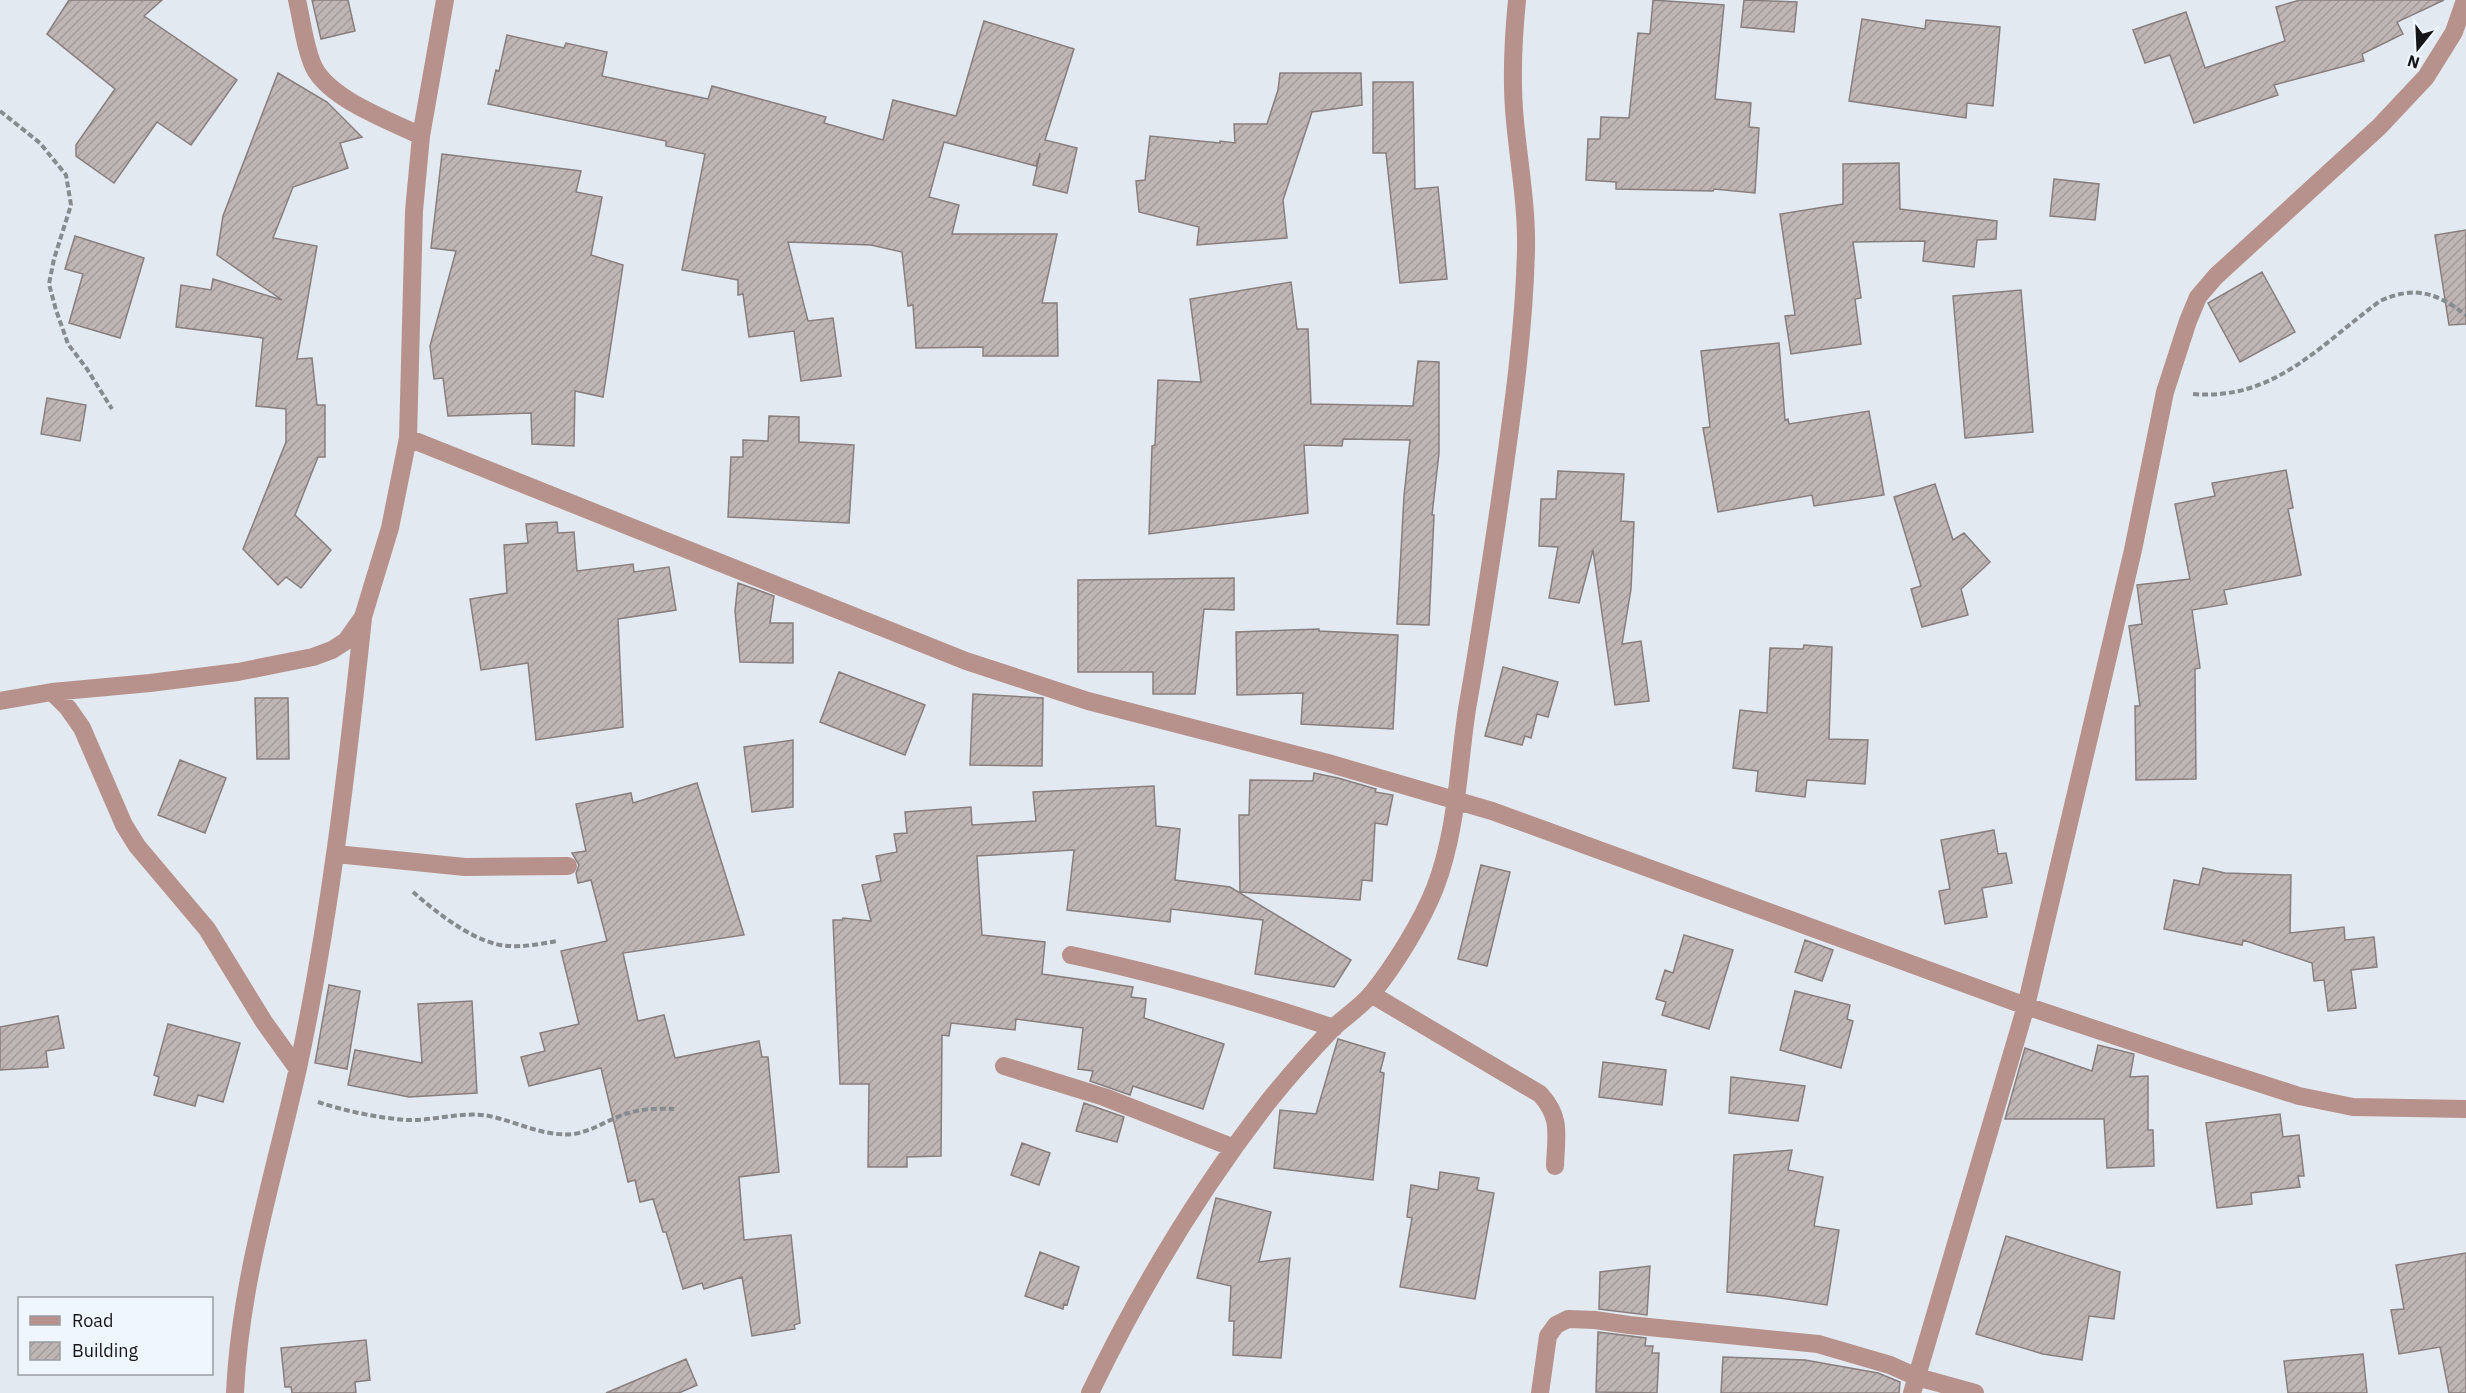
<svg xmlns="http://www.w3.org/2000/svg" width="2466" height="1393" font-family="'IBM Plex Sans',sans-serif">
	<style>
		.building { fill: url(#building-hatch); stroke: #887e7e; stroke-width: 1.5 }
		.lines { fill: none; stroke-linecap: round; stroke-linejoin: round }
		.path { stroke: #868b90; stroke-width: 4; stroke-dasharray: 6 3; stroke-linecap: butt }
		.street { stroke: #b7928c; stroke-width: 18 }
	</style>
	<defs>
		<pattern id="building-hatch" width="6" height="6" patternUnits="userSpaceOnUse" patternTransform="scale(1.5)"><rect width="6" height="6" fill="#bfb5b5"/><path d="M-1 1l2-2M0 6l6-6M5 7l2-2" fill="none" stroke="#a39b9b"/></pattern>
	</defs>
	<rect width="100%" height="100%" fill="#e3e9f0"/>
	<path class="building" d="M 69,0 L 162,0 L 144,16 L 237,80 L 191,145 L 157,122 L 114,183 L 76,156 L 76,145 L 115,89 L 47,34 Z
		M 312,0 L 348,0 L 355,31 L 321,39 Z
		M 1653,0 L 1724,5 L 1715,99 L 1751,103 L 1749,127 L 1759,128 L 1755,193 L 1714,189 L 1713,191 L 1616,189 L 1616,182 L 1586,180 L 1588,139 L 1600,139 L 1601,117 L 1629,118 L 1638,33 L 1650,34 Z
		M 1744,0 L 1797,2 L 1794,32 L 1741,27 Z
		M 2300,0 L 2444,0 L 2397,22 L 2403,34 L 2362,54 L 2364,61 L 2274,85 L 2278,95 L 2194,123 L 2170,55 L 2145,63 L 2133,30 L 2186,12 L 2205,68 L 2285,41 L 2276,7 Z
		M 1862,19 L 1925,29 L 1926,20 L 2000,27 L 1993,106 L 1967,103 L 1966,118 L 1849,101 Z
		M 984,21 L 1074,49 L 1045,140 L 1077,148 L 1067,193 L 1033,185 L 1040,153 L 1036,166 L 944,142 L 929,197 L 959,205 L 952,234 L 1057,234 L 1042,303 L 1057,303 L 1058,356 L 983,356 L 983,347 L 916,348 L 913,305 L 908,306 L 902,252 L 871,245 L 788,242 L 808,321 L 833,318 L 841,376 L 801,381 L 794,331 L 749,337 L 743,294 L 738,295 L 738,280 L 682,270 L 705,154 L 666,146 L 666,141 L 488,104 L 496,70 L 499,71 L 507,35 L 564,48 L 566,43 L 607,52 L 602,76 L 708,99 L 712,86 L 826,117 L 824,123 L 883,140 L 893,100 L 956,116 Z
		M 278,73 L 327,102 L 362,137 L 340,143 L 348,168 L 293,187 L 273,238 L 317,246 L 297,359 L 312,358 L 317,405 L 325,405 L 325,457 L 318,457 L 295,515 L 331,550 L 301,588 L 286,577 L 278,585 L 243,549 L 286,442 L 286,409 L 256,406 L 263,338 L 176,327 L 181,285 L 211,290 L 213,279 L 282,300 L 217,255 L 223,216 Z
		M 1280,73 L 1361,73 L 1362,105 L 1312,112 L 1283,200 L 1287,238 L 1197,245 L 1199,227 L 1139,212 L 1136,181 L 1145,180 L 1150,136 L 1220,143 L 1220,141 L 1235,143 L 1234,124 L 1267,124 L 1278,90 Z
		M 1373,82 L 1413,82 L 1415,189 L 1438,187 L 1447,279 L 1400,283 L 1386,153 L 1373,153 Z
		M 442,154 L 581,171 L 576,192 L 602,197 L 591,255 L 623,265 L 603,397 L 575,391 L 574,446 L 532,444 L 531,413 L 448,416 L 443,378 L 434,379 L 430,346 L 456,251 L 431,248 Z
		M 1899,163 L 1900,209 L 1997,221 L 1996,239 L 1977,240 L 1974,267 L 1923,261 L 1925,241 L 1853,242 L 1861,298 L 1855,299 L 1861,344 L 1791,354 L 1785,316 L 1795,315 L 1780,214 L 1843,204 L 1843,164 Z
		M 2054,179 L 2099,184 L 2095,220 L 2050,216 Z
		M 2466,230 L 2466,324 L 2449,325 L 2435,235 Z
		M 75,236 L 144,258 L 120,338 L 69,323 L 83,274 L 65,269 Z
		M 2262,272 L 2295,332 L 2240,362 L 2208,303 Z
		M 1291,282 L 1297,329 L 1308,329 L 1311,404 L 1413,406 L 1418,361 L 1439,362 L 1439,453 L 1432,515 L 1434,515 L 1429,625 L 1397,624 L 1404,496 L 1410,440 L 1343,439 L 1342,446 L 1304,445 L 1308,513 L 1149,534 L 1152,446 L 1155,445 L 1158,380 L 1201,382 L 1190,299 Z
		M 2021,290 L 2033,432 L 1965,438 L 1953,296 Z
		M 1779,343 L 1785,420 L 1788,419 L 1789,424 L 1869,411 L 1884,495 L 1814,506 L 1812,495 L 1718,512 L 1703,428 L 1710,427 L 1701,351 Z
		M 47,398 L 86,405 L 80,441 L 41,434 Z
		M 769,416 L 799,417 L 799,442 L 854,445 L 849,523 L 728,517 L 731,457 L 743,457 L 743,440 L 768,441 Z
		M 2286,470 L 2293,508 L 2288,509 L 2301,575 L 2224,590 L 2227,604 L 2192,610 L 2200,668 L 2195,669 L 2196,779 L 2136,780 L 2135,706 L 2140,706 L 2129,626 L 2142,624 L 2137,585 L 2190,579 L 2175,504 L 2215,496 L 2212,483 Z
		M 1558,471 L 1624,474 L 1621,521 L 1634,522 L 1631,589 L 1622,644 L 1641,641 L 1649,701 L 1615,705 L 1593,550 L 1579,603 L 1549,598 L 1558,547 L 1539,546 L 1541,499 L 1556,499 Z
		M 1935,484 L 1953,540 L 1964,533 L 1990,562 L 1961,589 L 1968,615 L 1922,627 L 1911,589 L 1921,586 L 1894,497 Z
		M 557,522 L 558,533 L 574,532 L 577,571 L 633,564 L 634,572 L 669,567 L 676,610 L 618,619 L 623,727 L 536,740 L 528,663 L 481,670 L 470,599 L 507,593 L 504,545 L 528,543 L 526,524 Z
		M 1234,578 L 1234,610 L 1204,609 L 1195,694 L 1153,694 L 1153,672 L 1078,672 L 1078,580 Z
		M 738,583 L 774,596 L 770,623 L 793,623 L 793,663 L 740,662 L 735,611 Z
		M 1319,629 L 1319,631 L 1398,635 L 1393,729 L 1301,724 L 1303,693 L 1237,695 L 1236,632 Z
		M 1804,645 L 1832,647 L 1829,739 L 1868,740 L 1865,784 L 1807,780 L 1805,797 L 1756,791 L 1758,771 L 1733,768 L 1740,710 L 1767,713 L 1770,648 L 1803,649 Z
		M 1503,667 L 1558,682 L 1548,717 L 1537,714 L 1531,738 L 1525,736 L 1522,745 L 1485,736 Z
		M 839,672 L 925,705 L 905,755 L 820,722 Z
		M 973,694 L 1043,698 L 1042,766 L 970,765 Z
		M 255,698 L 288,698 L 289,759 L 257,759 Z
		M 793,740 L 793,807 L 752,812 L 744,747 Z
		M 180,760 L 226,778 L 205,833 L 158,815 Z
		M 1314,773 L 1338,778 L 1376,789 L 1375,792 L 1393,795 L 1387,825 L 1375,823 L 1372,881 L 1362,880 L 1360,900 L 1240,892 L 1239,815 L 1249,815 L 1250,780 L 1313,781 Z
		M 697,783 L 744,935 L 623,953 L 638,1021 L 664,1015 L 675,1058 L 759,1041 L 762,1057 L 768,1057 L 779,1172 L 739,1177 L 744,1240 L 791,1235 L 800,1323 L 794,1325 L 795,1329 L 752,1336 L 742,1277 L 704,1289 L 702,1283 L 683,1289 L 666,1232 L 663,1232 L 653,1199 L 640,1202 L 635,1180 L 628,1182 L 601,1068 L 529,1086 L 521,1057 L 545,1051 L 540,1033 L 579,1024 L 561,951 L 607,941 L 591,880 L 578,883 L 576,873 L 579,865 L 572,853 L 586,851 L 576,804 L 631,793 L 633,803 Z
		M 1154,786 L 1156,826 L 1180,829 L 1175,880 L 1230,887 L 1351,960 L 1334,987 L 1255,974 L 1263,920 L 1171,909 L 1170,922 L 1067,910 L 1074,850 L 977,856 L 982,935 L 1045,942 L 1042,974 L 1133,987 L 1131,997 L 1146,999 L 1144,1018 L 1224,1044 L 1203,1109 L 1133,1086 L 1130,1095 L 1090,1081 L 1093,1071 L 1078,1069 L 1083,1028 L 1016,1019 L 1015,1030 L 951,1023 L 949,1036 L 942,1035 L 941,1156 L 907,1157 L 907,1167 L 868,1167 L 869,1084 L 840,1084 L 833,920 L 842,920 L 843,918 L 871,921 L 862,885 L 881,881 L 876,856 L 897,852 L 894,834 L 907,833 L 905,812 L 971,807 L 972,825 L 1036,821 L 1033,792 Z
		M 1994,830 L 1998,854 L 2006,853 L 2012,883 L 1982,888 L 1987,917 L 1945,924 L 1939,891 L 1950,889 L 1941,840 Z
		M 1481,865 L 1510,872 L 1487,966 L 1458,959 Z
		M 2203,868 L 2225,873 L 2291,875 L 2290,933 L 2344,927 L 2345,940 L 2374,937 L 2377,967 L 2351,970 L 2356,1008 L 2328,1011 L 2324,980 L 2314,981 L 2312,963 L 2243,940 L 2242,945 L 2164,929 L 2174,880 L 2199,885 Z
		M 1684,935 L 1733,950 L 1709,1029 L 1662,1015 L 1666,1002 L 1656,999 L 1665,970 L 1673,973 Z
		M 1805,940 L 1833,950 L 1822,981 L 1795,972 Z
		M 329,985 L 360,991 L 347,1069 L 315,1063 Z
		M 1795,991 L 1850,1005 L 1847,1019 L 1853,1021 L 1841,1068 L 1780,1050 Z
		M 472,1001 L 477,1093 L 409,1097 L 348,1085 L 355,1050 L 422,1063 L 418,1004 Z
		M 58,1016 L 64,1048 L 46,1051 L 48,1067 L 0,1070 L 0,1027 Z
		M 168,1024 L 240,1043 L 223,1102 L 198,1095 L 195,1106 L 154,1095 L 159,1077 L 154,1075 Z
		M 1338,1039 L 1385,1053 L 1380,1072 L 1384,1073 L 1373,1180 L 1274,1168 L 1280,1110 L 1316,1114 Z
		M 2098,1045 L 2134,1054 L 2130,1077 L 2148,1076 L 2148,1130 L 2153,1130 L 2154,1166 L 2107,1168 L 2104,1119 L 2005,1119 L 2025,1048 L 2092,1071 Z
		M 1603,1062 L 1666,1070 L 1662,1105 L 1599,1097 Z
		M 1731,1077 L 1805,1086 L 1798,1121 L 1729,1113 Z
		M 1084,1103 L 1124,1117 L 1117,1142 L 1076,1131 Z
		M 2280,1114 L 2283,1137 L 2299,1135 L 2304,1176 L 2298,1176 L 2300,1187 L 2251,1193 L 2252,1204 L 2217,1208 L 2206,1123 Z
		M 1022,1143 L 1050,1153 L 1039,1185 L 1011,1175 Z
		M 1792,1150 L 1788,1170 L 1823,1177 L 1814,1226 L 1839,1230 L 1827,1305 L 1766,1296 L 1727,1292 L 1734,1155 Z
		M 1440,1172 L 1479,1178 L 1477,1190 L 1494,1193 L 1475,1299 L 1400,1287 L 1412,1218 L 1407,1217 L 1411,1185 L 1438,1190 Z
		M 1216,1198 L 1271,1212 L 1259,1262 L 1290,1258 L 1281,1358 L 1233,1355 L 1234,1321 L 1229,1321 L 1231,1286 L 1197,1278 Z
		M 2006,1236 L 2120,1272 L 2114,1319 L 2089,1316 L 2082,1360 L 2043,1354 L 1976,1334 Z
		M 1040,1252 L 1079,1267 L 1067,1305 L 1064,1304 L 1063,1309 L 1025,1296 Z
		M 2466,1253 L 2466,1393 L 2449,1393 L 2440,1347 L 2399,1354 L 2391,1310 L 2404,1309 L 2396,1265 Z
		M 1650,1266 L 1647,1315 L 1599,1309 L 1600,1272 Z
		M 1598,1332 L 1646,1338 L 1645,1346 L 1653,1346 L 1652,1353 L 1659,1353 L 1657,1393 L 1596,1392 Z
		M 366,1340 L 370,1380 L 355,1382 L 356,1393 L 292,1393 L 291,1387 L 285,1387 L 281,1348 Z
		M 2363,1354 L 2367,1393 L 2288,1393 L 2284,1361 Z
		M 1723,1357 L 1805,1360 L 1878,1373 L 1900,1382 L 1899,1393 L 1721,1393 Z
		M 686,1359 L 697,1385 L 679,1393 L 606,1393 Z"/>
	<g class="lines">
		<path class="path" d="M 0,111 L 40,143 L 66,175 L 71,205 L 54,259 L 49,284 L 56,310 L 68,344 L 87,369 L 112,409
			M 2193,394 C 2274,401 2320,345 2380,301 C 2415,285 2437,293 2466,315
			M 413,892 C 437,913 478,946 511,946 C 527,947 543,943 558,941
			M 318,1102 C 345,1111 378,1118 407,1120 C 434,1121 463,1111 489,1116 C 518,1122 543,1137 574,1134 C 592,1131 604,1122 620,1116 C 637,1109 656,1108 674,1109"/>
		<path class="street" d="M 297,0 C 302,21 304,43 312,63 C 325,98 389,120 421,136
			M 408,438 L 966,661 L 1088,701 L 1328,763 L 1492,811 L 2026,1006 L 2181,1058 L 2299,1096 L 2353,1107 L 2466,1109
			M 52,692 L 68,708 L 82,728 L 124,825 L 137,846 L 207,929 L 264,1022 L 297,1068
			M 0,701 L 52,692 L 150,683 L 238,672 L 313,657 L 332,650 L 346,641 L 363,617 L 390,528 L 408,438 L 414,211 L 421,136 L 445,0
			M 336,854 L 465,867 L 568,866
			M 1071,955 C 1160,974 1247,999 1334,1028
			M 1371,994 L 1540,1094 C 1562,1118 1556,1135 1555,1166
			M 1004,1066 L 1104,1097 L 1234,1148
			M 235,1393 C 240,1281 274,1176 298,1068 C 330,919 347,769 363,618
			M 1090,1393 C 1138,1293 1200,1190 1268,1102 C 1288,1077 1311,1051 1333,1028 C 1346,1016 1362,1006 1373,992 C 1395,965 1422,921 1435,888 C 1457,831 1458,769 1467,709 C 1479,642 1489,574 1499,507 C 1511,422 1524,336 1526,250 C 1527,207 1519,164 1515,121 C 1511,81 1513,40 1517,0
			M 1540,1393 L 1548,1336 L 1556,1325 L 1568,1319 L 1595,1320 L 1629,1325 L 1818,1344 L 1890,1365 L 1917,1377 L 1975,1393
			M 1912,1393 L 2026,1006 L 2133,550 L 2165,392 L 2188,321 L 2198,297 L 2216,276 L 2379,127 L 2426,77 L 2454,32 L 2465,0"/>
	</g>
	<rect x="18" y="1297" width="195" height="78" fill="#f0f6fd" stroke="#989ca2" stroke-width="1.5"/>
	<rect x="30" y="1316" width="30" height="9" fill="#b7928c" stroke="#989ca2" stroke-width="1.5"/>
	<text x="72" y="1327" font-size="18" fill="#141619">Road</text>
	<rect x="30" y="1342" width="30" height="18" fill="url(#building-hatch)" stroke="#989ca2" stroke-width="1.5"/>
	<text x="72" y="1357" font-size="18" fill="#141619">Building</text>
	<g transform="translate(2418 48) rotate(198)" stroke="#f0f6fd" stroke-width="4.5" paint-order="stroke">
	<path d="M0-4.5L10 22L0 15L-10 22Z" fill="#141619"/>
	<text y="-9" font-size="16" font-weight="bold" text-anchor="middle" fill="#141619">N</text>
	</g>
</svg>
